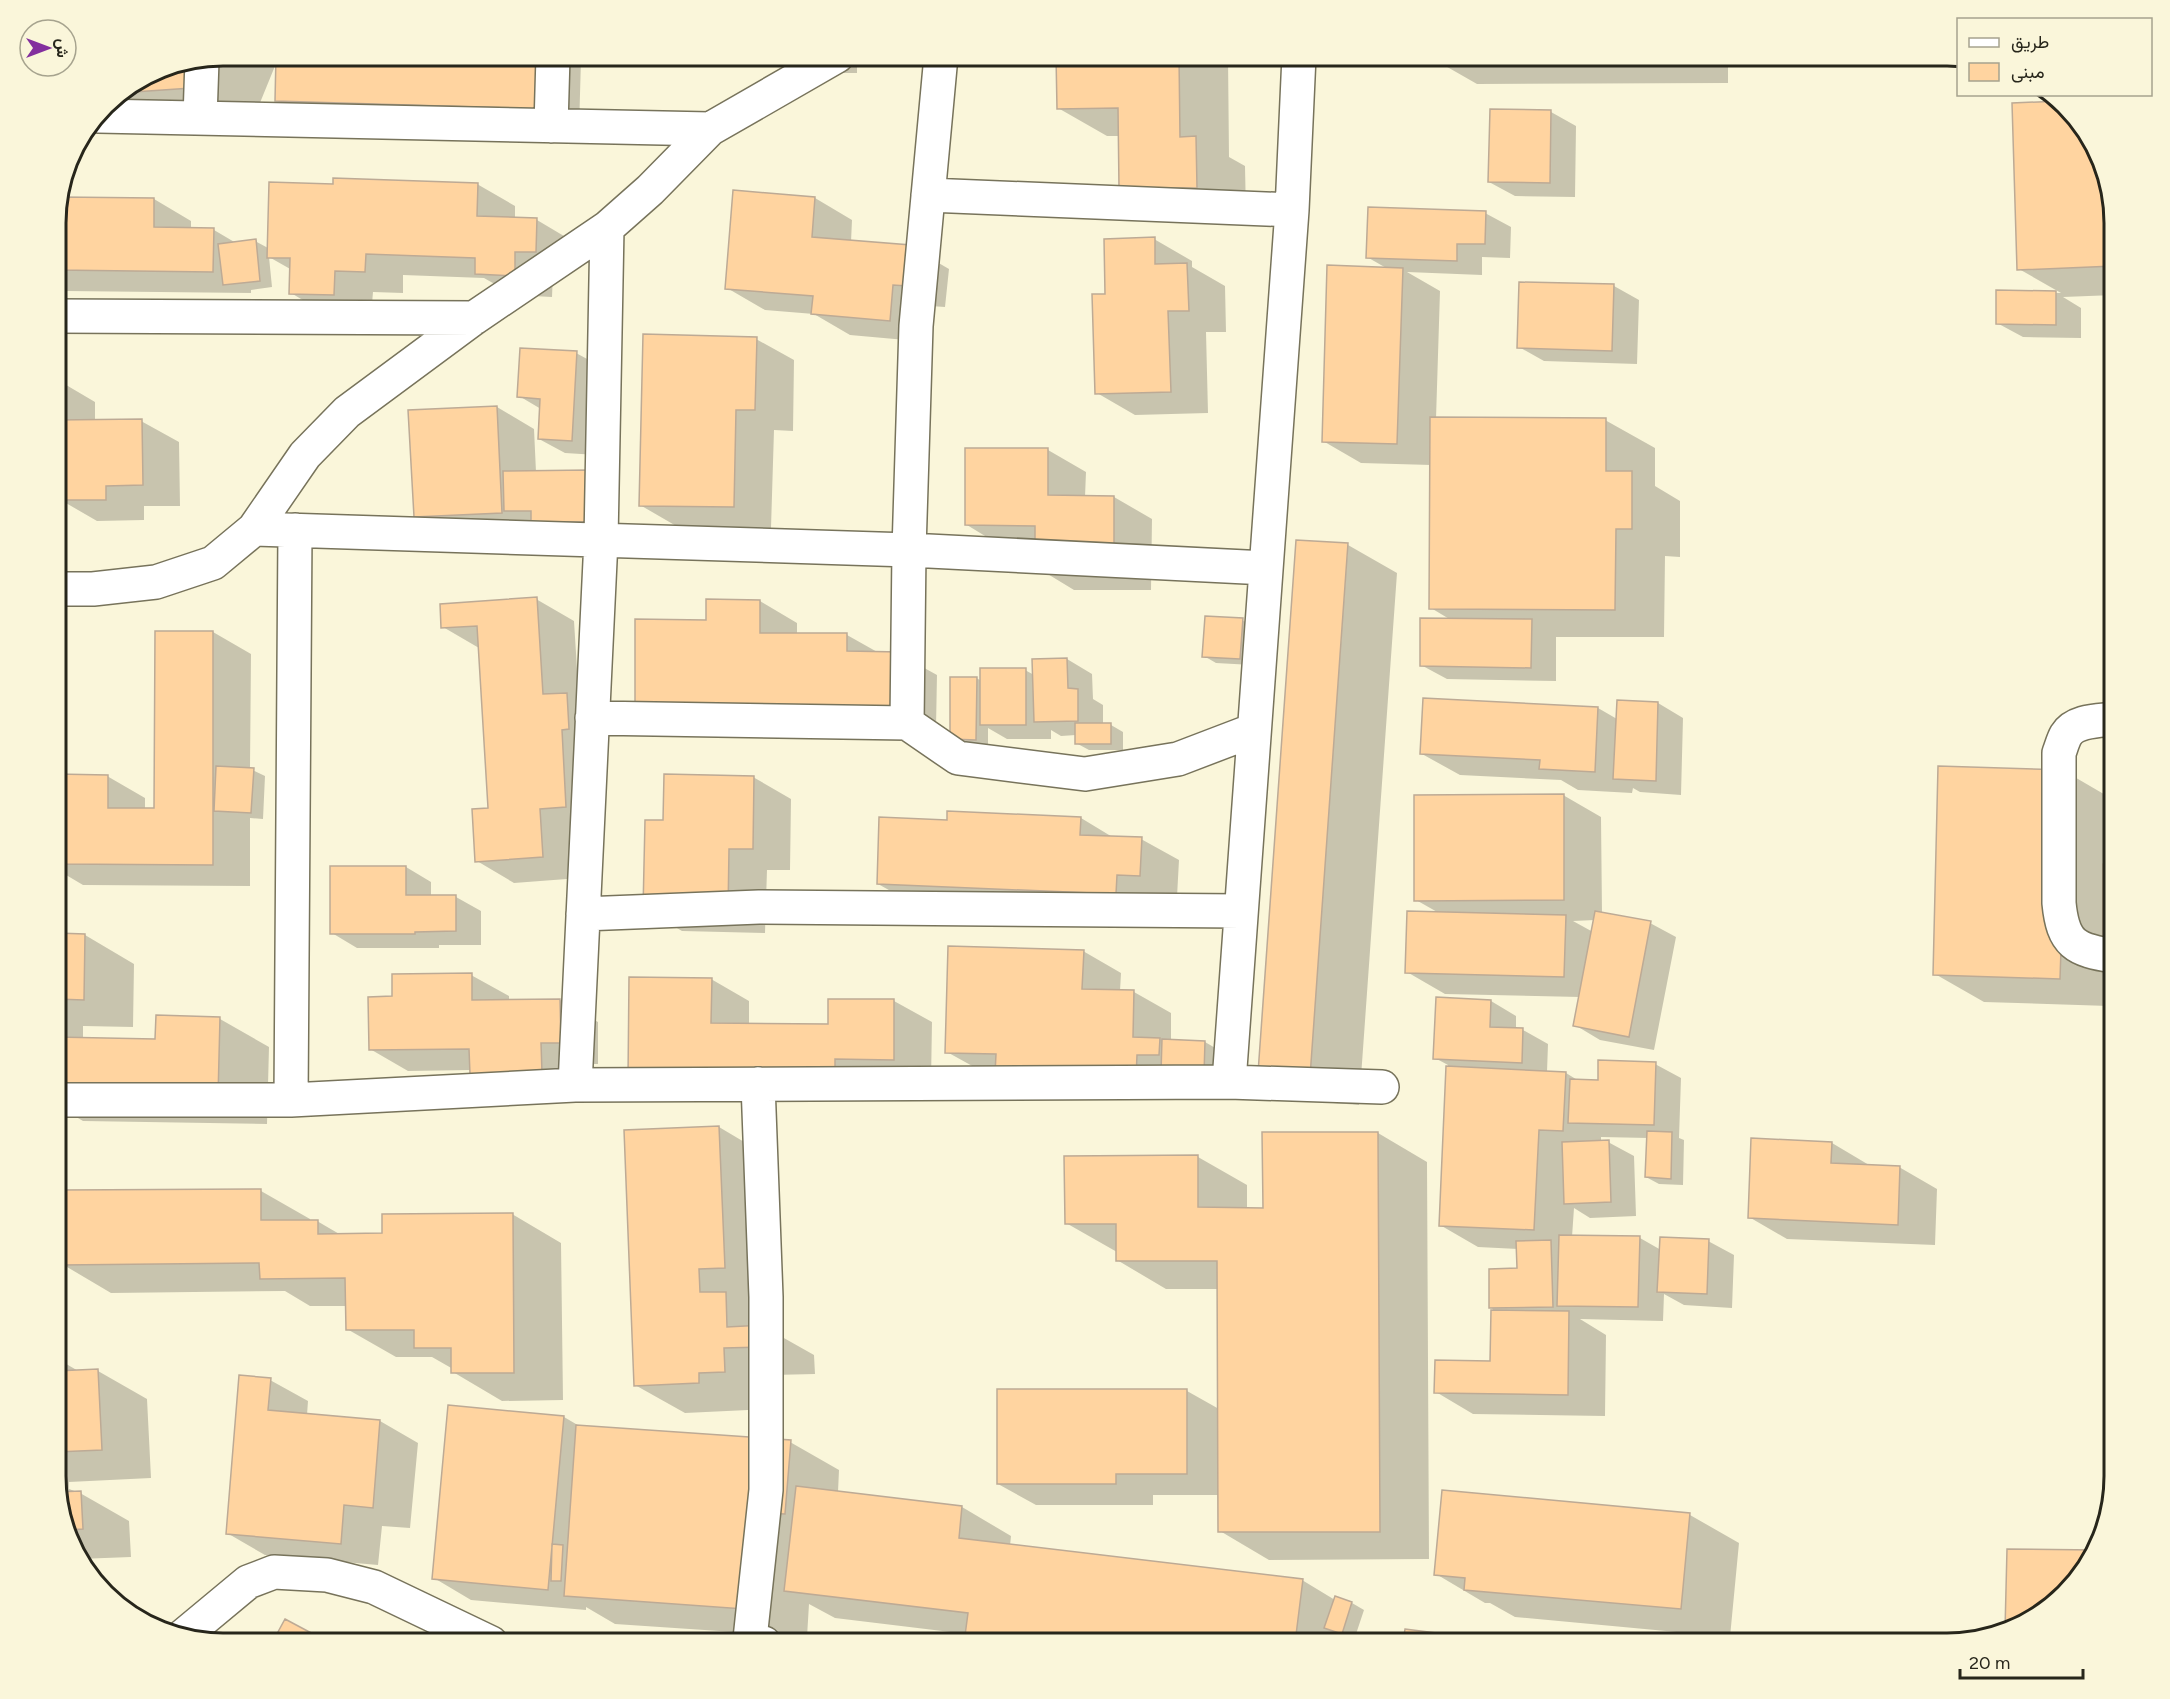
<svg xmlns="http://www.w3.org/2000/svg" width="2170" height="1699" font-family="Figtree,Vazirmatn,sans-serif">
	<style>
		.shadow { fill: #0003; fill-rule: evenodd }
		.building { fill: #ffd4a0; stroke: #bdaa95; stroke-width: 1.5 }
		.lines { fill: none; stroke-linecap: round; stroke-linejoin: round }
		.minor-casing { stroke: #77735b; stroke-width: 36 }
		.minor { stroke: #fff; stroke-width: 33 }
		.rim { fill: none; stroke: #27261b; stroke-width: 3 }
	</style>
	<rect width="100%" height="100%" fill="#faf6da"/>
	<path class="shadow" d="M 223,56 L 257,56 L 275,66 L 255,115 L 89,127 L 112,97 L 159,68 Z
		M 278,56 L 383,56 L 382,60 L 475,62 L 475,56 L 575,56 L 581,59 L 579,130 L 314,122 L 276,100 Z
		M 789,56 L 857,56 L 857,73 L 819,73 Z
		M 1058,56 L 1228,56 L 1229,157 L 1245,166 L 1246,215 L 1169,215 L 1120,136 L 1107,136 L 1058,108 Z
		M 1428,56 L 1728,56 L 1728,83 L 1477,84 Z
		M 2062,103 L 2097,149 L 2114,223 L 2114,295 L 2063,297 L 2081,308 L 2081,338 L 2023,337 L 1997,323 L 1998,292 L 2061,293 L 2019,269 Z
		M 1551,112 L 1576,126 L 1575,197 L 1515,196 L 1489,182 Z
		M 477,184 L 515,206 L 515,219 L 537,220 L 574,242 L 573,273 L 553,272 L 552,297 L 514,295 L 484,278 L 403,275 L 403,293 L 373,292 L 371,316 L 328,315 L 291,293 L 292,270 L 269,257 L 272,287 L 251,290 L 251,293 L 65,291 L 65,302 L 56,302 L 56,211 L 59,198 L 154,199 L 191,221 L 191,230 L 214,230 L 236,243 L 255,241 L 268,248 L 334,186 Z
		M 815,198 L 852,220 L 851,242 L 911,247 L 949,269 L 945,307 L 930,306 L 928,342 L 850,335 L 814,314 L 765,310 L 727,288 Z
		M 1485,213 L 1511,227 L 1510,258 L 1482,257 L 1482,275 L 1407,272 L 1440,291 L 1436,419 L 1605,420 L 1655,448 L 1655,486 L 1680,501 L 1680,557 L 1665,556 L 1664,637 L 1556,637 L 1556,681 L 1447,679 L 1421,665 L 1451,620 L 1431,608 L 1431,465 L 1361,463 L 1323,441 L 1388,269 L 1367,257 Z
		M 1154,239 L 1192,261 L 1192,267 L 1225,286 L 1226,332 L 1206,332 L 1208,413 L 1135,415 L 1097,393 L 1106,296 Z
		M 1614,286 L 1639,300 L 1637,364 L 1544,361 L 1519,347 Z
		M 756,339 L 794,360 L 793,431 L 774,430 L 771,528 L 678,527 L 640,505 Z
		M 576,353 L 602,367 L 597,455 L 565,453 L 539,439 L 541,409 L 519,396 Z
		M 56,379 L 95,402 L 95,421 L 141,421 L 179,442 L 180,506 L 144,506 L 144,520 L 97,521 L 59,499 L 59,480 L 56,480 Z
		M 497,407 L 534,429 L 536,472 L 613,535 L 453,538 L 415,516 Z
		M 1048,450 L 1086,472 L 1085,497 L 1114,497 L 1152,519 L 1151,590 L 1074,590 L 967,525 Z
		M 1348,545 L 1397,573 L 1359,1105 L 1308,1101 Z
		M 536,599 L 574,621 L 579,701 L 580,878 L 514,883 L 477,861 L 490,809 L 479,648 L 443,627 Z
		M 760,601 L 797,623 L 797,635 L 847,635 L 879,653 L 899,654 L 937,675 L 936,727 L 708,621 Z
		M 1242,620 L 1254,627 L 1252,665 L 1216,663 L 1204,656 Z
		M 156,632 L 213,632 L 251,654 L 250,769 L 265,776 L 263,819 L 250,818 L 250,886 L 83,885 L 56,869 L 56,776 L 107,776 L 145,798 L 145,810 L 156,810 Z
		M 1067,659 L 1092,674 L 1093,699 L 1103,705 L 1103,725 L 1111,725 L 1123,732 L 1123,750 L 1089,750 L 1076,743 L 1076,735 L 1061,736 L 1051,730 L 1051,739 L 1007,739 L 988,728 L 988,746 L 963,745 L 951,738 L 976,678 L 982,681 L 1025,670 L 1034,675 L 1034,660 Z
		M 1658,703 L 1683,718 L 1681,795 L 1640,792 L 1633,788 L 1632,793 L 1578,790 L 1561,780 L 1460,775 L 1422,754 L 1598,708 L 1617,719 Z
		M 2066,772 L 2114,800 L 2114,957 L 2111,954 L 2109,1006 L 1984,1002 L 1935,974 Z
		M 753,777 L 791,799 L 790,870 L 767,870 L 765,933 L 682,931 L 644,909 L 664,822 Z
		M 1563,795 L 1601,817 L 1602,914 L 1650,923 L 1676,937 L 1654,1050 L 1600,1040 L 1575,1025 L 1580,997 L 1445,994 L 1407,972 L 1439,913 L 1416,900 ZM 1595,920 L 1593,932 L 1573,921 Z
		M 1081,818 L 1114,838 L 1141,839 L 1179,860 L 1177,897 L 916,905 L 878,884 L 949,821 Z
		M 406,867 L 431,882 L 431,897 L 456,897 L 481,911 L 481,945 L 439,945 L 439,948 L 357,948 L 332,933 Z
		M 56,935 L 85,935 L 134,964 L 133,1027 L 83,1026 L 83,1039 L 156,1041 L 220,1019 L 269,1047 L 267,1124 L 83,1121 L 56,1105 Z
		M 1083,951 L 1121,973 L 1120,991 L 1134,992 L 1171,1013 L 1171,1041 L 1205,1042 L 1217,1049 L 1216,1081 L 985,1073 L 947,1052 Z
		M 471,975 L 509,996 L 509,1001 L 560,1000 L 598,1022 L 598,1064 L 579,1064 L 579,1094 L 471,1070 L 408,1071 L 370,1049 L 394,998 Z
		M 711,979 L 749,1001 L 749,1025 L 830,1026 L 894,1001 L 932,1022 L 931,1081 L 872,1080 L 872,1101 L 667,1099 Z
		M 1491,1001 L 1516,1016 L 1516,1029 L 1523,1030 L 1548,1044 L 1547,1072 L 1566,1073 L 1579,1081 L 1599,1082 L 1655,1064 L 1681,1078 L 1679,1138 L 1684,1140 L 1683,1185 L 1659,1184 L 1646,1177 L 1648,1138 L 1601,1137 L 1601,1142 L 1608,1142 L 1634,1156 L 1636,1216 L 1590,1218 L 1574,1208 L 1572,1237 L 1640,1238 L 1661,1250 L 1708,1241 L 1734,1255 L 1732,1308 L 1684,1305 L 1664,1294 L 1663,1321 L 1580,1319 L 1606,1335 L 1605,1416 L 1473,1414 L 1436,1392 L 1491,1363 L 1493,1309 L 1491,1308 L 1518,1269 L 1518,1249 L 1478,1247 L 1440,1225 L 1448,1065 L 1435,1058 Z
		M 719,1127 L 768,1156 L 773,1296 L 748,1297 L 748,1306 L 775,1321 L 775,1333 L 814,1355 L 815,1374 L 773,1375 L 773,1400 L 748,1401 L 748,1410 L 685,1413 L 635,1385 Z
		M 1378,1133 L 1427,1162 L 1429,1559 L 1269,1560 L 1220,1531 L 1219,1495 L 1153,1495 L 1153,1505 L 1036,1505 L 998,1484 L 1187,1391 L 1219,1409 L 1218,1289 L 1166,1289 L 1117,1260 L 1117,1252 L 1066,1223 L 1198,1157 L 1247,1185 L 1247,1209 L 1265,1209 Z
		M 1832,1143 L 1869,1165 L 1899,1167 L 1937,1189 L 1935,1245 L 1787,1239 L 1749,1217 Z
		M 261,1191 L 310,1219 L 310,1221 L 317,1221 L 341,1235 L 384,1235 L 512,1214 L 561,1243 L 563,1400 L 502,1401 L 453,1372 L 453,1369 L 432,1357 L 396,1357 L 347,1329 L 347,1306 L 310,1306 L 285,1291 L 111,1293 L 62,1264 Z
		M 56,1358 L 80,1372 L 98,1371 L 147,1399 L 151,1478 L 69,1482 L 69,1489 L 80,1493 L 129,1521 L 131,1557 L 79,1559 L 73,1551 L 56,1487 Z
		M 270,1380 L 308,1401 L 307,1415 L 380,1421 L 418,1443 L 410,1528 L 382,1526 L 378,1565 L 265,1555 L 227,1533 Z
		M 449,1407 L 564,1417 L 581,1427 L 790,1442 L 839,1470 L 838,1492 L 962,1507 L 1011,1536 L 1010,1546 L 1302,1580 L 1335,1600 L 1352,1603 L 1364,1610 L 1354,1640 L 1348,1638 L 1347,1643 L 966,1643 L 967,1634 L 835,1618 L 809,1604 L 807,1637 L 615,1624 L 586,1607 L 586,1610 L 471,1600 L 434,1578 Z
		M 1444,1491 L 1690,1515 L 1739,1543 L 1730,1637 L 1515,1617 L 1490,1603 L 1485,1603 L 1436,1574 Z
		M 2008,1550 L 2095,1552 L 2073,1586 L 2021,1626 L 2006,1630 Z
		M 286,1621 L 327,1643 L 273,1643 Z
		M 1406,1631 L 1504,1643 L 1404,1643 Z"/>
	<path class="building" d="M 218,56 L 206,87 L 119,93 L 159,68 Z
		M 276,56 L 344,56 L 474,61 L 474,56 L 543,56 L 541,109 L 275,101 Z
		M 1056,56 L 1179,56 L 1180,137 L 1196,136 L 1197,188 L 1119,188 L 1118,108 L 1057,109 Z
		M 2061,101 L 2097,149 L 2114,223 L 2114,266 L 2017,270 L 2012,103 Z
		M 1490,109 L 1551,110 L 1550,183 L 1488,182 Z
		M 333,178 L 478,183 L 477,216 L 537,218 L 536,252 L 515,252 L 515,276 L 475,274 L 475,258 L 366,254 L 365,272 L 335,271 L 334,295 L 289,294 L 290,258 L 267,258 L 269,182 L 333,184 Z
		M 733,190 L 815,197 L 812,237 L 911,245 L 908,286 L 893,285 L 890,321 L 811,314 L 813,296 L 725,289 Z
		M 60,197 L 154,198 L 154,227 L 214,228 L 213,272 L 56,270 L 56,211 Z
		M 1368,207 L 1486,211 L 1485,244 L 1457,244 L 1457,261 L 1366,258 Z
		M 1155,237 L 1155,264 L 1187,263 L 1189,311 L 1168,311 L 1171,392 L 1095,394 L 1092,294 L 1105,294 L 1104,239 Z
		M 256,239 L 260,281 L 223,285 L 218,244 Z
		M 1327,265 L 1403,268 L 1397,444 L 1322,442 Z
		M 1519,282 L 1614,284 L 1612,351 L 1517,348 Z
		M 1996,290 L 2056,291 L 2056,325 L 1996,324 Z
		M 643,334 L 757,337 L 755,410 L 736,410 L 734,507 L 639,506 Z
		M 520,348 L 577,351 L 572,441 L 538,439 L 540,399 L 517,397 Z
		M 56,379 L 57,420 L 142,419 L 143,485 L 106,486 L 106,500 L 57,500 Z
		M 497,406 L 502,513 L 414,517 L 408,410 Z
		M 1430,417 L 1606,418 L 1606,471 L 1632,471 L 1632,529 L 1616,529 L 1615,610 L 1429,609 Z
		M 965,448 L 1048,448 L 1048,495 L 1114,496 L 1114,569 L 1035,569 L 1035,526 L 965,525 Z
		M 588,470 L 588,522 L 531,522 L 531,511 L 504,511 L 503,471 Z
		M 1296,540 L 1348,543 L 1310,1077 L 1258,1073 Z
		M 537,597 L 543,694 L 567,693 L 569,729 L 562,730 L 566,807 L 540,809 L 543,857 L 475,862 L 472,809 L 488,808 L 477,626 L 441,628 L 440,604 Z
		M 706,599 L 760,600 L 760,633 L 847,633 L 847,651 L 900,652 L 899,707 L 635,704 L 635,619 L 706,620 Z
		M 1205,616 L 1243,618 L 1240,659 L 1202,657 Z
		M 1420,618 L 1532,619 L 1531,668 L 1420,666 Z
		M 155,631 L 213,631 L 213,865 L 56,864 L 56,774 L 108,775 L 108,808 L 154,808 Z
		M 1067,658 L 1068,688 L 1078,689 L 1078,721 L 1034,722 L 1032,659 Z
		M 980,668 L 1026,668 L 1026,725 L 980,725 Z
		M 950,677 L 977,677 L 976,740 L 950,739 Z
		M 1423,698 L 1598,707 L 1595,772 L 1539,769 L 1540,760 L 1420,754 Z
		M 1617,700 L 1658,702 L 1656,781 L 1613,779 Z
		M 1075,723 L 1111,723 L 1111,744 L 1075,744 Z
		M 216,766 L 254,768 L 251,813 L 214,811 Z
		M 1938,766 L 2067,770 L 2060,979 L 1933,975 Z
		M 664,774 L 754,776 L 753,849 L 729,849 L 728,912 L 643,910 L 645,820 L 663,820 Z
		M 1564,794 L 1564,900 L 1414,901 L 1414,795 Z
		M 947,811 L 1081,817 L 1080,835 L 1142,837 L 1140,876 L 1117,875 L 1116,894 L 877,884 L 879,817 L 947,820 Z
		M 2114,860 L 2114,952 L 2103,952 L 2103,864 Z
		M 330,866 L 406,866 L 406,895 L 456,895 L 456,931 L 415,932 L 415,934 L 330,934 Z
		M 1407,911 L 1566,915 L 1564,977 L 1405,973 Z
		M 1595,911 L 1651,921 L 1629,1037 L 1573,1026 Z
		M 56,933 L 85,934 L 84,1000 L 56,999 Z
		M 948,946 L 1084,950 L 1082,989 L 1134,990 L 1133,1037 L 1160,1038 L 1159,1055 L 1137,1055 L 1136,1078 L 995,1074 L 996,1054 L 945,1053 Z
		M 472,973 L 472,1000 L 560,999 L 561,1043 L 541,1043 L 542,1073 L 470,1074 L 469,1049 L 369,1050 L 368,997 L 392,996 L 392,974 Z
		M 629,977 L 712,978 L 711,1023 L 828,1024 L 828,999 L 894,999 L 894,1060 L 835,1059 L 835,1080 L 628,1078 Z
		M 1436,997 L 1491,1000 L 1490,1027 L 1523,1028 L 1522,1063 L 1433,1059 Z
		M 156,1015 L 220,1017 L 218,1097 L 56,1094 L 56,1037 L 155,1039 Z
		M 1162,1039 L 1205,1041 L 1204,1074 L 1161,1073 Z
		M 1598,1060 L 1656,1062 L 1654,1125 L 1568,1123 L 1570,1079 L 1598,1080 Z
		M 1446,1066 L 1566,1072 L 1563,1131 L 1539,1130 L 1534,1230 L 1439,1226 Z
		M 719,1126 L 725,1268 L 699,1269 L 700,1292 L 726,1292 L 727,1327 L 765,1325 L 766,1347 L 724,1348 L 725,1372 L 699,1373 L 699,1383 L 634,1386 L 624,1130 Z
		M 1647,1131 L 1672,1132 L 1671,1179 L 1645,1177 Z
		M 1262,1132 L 1378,1132 L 1380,1532 L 1218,1532 L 1217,1261 L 1116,1261 L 1116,1224 L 1065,1224 L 1064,1156 L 1198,1155 L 1198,1207 L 1263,1208 Z
		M 1751,1138 L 1832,1142 L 1831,1163 L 1900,1166 L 1898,1225 L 1748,1218 Z
		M 1609,1140 L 1611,1202 L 1564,1204 L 1562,1142 Z
		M 261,1189 L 261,1220 L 318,1220 L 318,1234 L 382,1233 L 382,1214 L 513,1213 L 514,1373 L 451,1373 L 451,1348 L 414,1348 L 414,1330 L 346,1330 L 345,1278 L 260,1279 L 259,1263 L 60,1265 L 60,1190 Z
		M 1559,1235 L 1640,1236 L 1638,1307 L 1557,1306 Z
		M 1660,1237 L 1709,1239 L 1707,1294 L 1657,1292 Z
		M 1551,1240 L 1553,1307 L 1489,1308 L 1489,1269 L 1517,1268 L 1516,1241 Z
		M 1491,1310 L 1569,1311 L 1568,1395 L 1434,1393 L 1435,1360 L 1490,1361 Z
		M 98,1369 L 102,1450 L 56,1452 L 56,1371 Z
		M 239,1375 L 271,1378 L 268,1410 L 380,1420 L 373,1508 L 344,1505 L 341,1544 L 226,1534 Z
		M 997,1389 L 1187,1389 L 1187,1474 L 1116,1474 L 1116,1484 L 997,1484 Z
		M 448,1405 L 564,1416 L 548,1590 L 432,1579 Z
		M 576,1425 L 791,1440 L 785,1514 L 765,1513 L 758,1610 L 564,1596 Z
		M 796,1486 L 962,1506 L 959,1538 L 1303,1579 L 1295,1643 L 964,1643 L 968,1613 L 784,1591 Z
		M 1442,1490 L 1690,1513 L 1681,1609 L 1464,1590 L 1465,1578 L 1434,1575 Z
		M 81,1491 L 83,1529 L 67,1530 L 57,1492 Z
		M 552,1544 L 563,1545 L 561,1581 L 551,1581 Z
		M 2007,1549 L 2095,1550 L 2073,1586 L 2021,1626 L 2005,1630 Z
		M 1335,1596 L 1352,1602 L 1342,1634 L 1324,1628 Z
		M 285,1619 L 330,1643 L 272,1643 Z
		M 1405,1629 L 1515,1643 L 1403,1643 Z"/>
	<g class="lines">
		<defs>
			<path id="minor" d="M 98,116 L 710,129
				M 200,118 L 202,60
				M 551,126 L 553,56
				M 928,195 L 1292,210
				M 56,316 L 474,318
				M 254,529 L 909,550 L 1266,568
				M 56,589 L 93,589 L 156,582 L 213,563 L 254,529 L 305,455 L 347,412 L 474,318 L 607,228 L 650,190 L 710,129 L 837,56
				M 592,718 L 907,723 L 958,758 L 1085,774 L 1178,759 L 1254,730
				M 907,723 L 909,550 L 916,326 L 941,56
				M 583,914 L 759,907 L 1241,911
				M 2114,956 C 2075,950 2063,944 2059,903 L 2059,753 C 2061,748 2063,740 2066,735 C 2075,720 2099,721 2114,719
				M 1229,1082 L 1292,210 L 1299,56
				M 758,1084 L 766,1297 L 766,1490 L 750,1639 L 764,1643
				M 575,1085 L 601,540 L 607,228
				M 56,1100 L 291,1100 L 575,1085 L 1229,1082 L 1382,1087
				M 291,1100 L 295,530
				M 183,1636 L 248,1582 L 274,1572 L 327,1575 L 374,1587 L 491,1643"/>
		</defs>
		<use href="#minor" class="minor-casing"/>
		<use href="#minor" class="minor"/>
	</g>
	<path d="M0 0H2170V1699H0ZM223 66H1947A157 157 0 0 1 2104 223V1476A157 157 0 0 1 1947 1633H223A157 157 0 0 1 66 1476V223A157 157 0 0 1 223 66Z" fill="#faf6da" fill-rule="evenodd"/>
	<path class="rim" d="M223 66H1947A157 157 0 0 1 2104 223V1476A157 157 0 0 1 1947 1633H223A157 157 0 0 1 66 1476V223A157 157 0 0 1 223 66Z"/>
	<rect x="1957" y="18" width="195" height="78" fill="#faf6da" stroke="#a6a38e" stroke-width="1.5"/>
	<rect x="1969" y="38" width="30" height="9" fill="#ffffff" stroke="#a6a38e" stroke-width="1.5"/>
	<text x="2011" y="48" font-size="18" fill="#27261b">طريق</text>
	<rect x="1969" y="63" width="30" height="18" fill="#ffd4a0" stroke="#a6a38e" stroke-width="1.5"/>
	<text x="2011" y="78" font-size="18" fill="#27261b">مبنى</text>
	<g transform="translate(48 48) rotate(90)"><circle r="28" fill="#faf6da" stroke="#a6a38e" stroke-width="1.5"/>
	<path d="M0-4.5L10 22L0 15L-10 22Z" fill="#832f9e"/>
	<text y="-9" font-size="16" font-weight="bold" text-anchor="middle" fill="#27261b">ش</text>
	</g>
	<path d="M1960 1669v9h123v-9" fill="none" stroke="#27261b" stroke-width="3"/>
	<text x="1969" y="1669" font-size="18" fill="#27261b" stroke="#faf6da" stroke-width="4.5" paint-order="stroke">20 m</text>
</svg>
